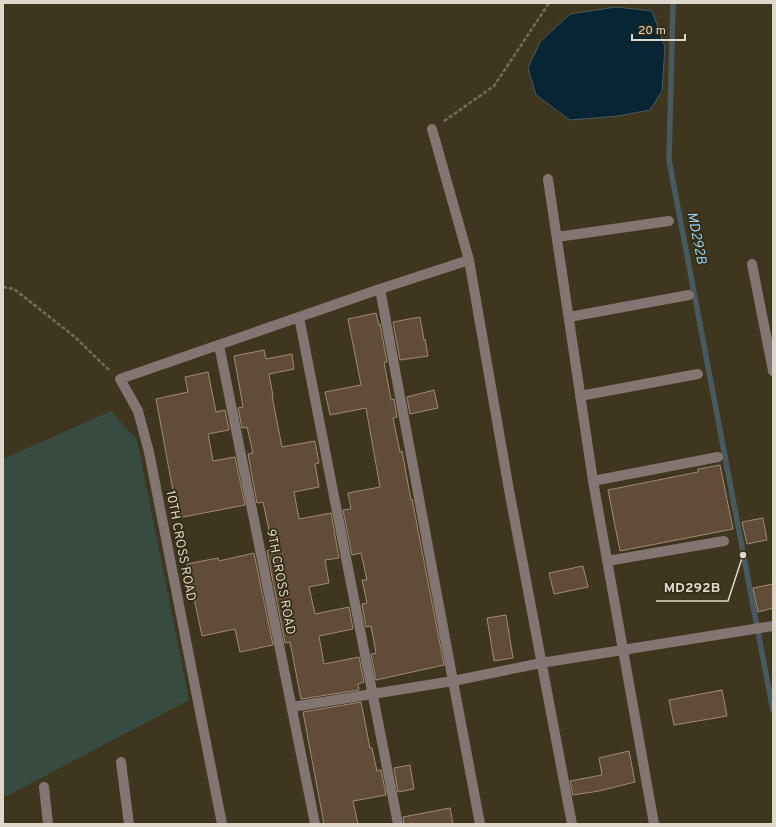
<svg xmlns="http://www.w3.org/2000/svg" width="776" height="827" font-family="Overpass,sans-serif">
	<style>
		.green { fill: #374b40 }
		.water { fill: #082533; stroke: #485a60 }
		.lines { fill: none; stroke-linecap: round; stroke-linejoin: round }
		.stream { stroke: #485a60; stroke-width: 5.5 }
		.building { fill: #614c38; stroke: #a08a76 }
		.path { stroke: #756d59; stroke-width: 2.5; stroke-dasharray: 4 2; stroke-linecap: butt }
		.minor { stroke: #837571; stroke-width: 10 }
		.labels { text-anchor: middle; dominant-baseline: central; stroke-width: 3.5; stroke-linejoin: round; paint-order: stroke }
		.street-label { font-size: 13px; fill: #dcd7c9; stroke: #342c15 }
		.water-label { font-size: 14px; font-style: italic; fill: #94cdeb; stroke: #342c15 }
		.leader { fill: none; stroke: #dcd7c9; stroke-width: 1.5 }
		.callout-dot { fill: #dcd7c9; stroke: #342c15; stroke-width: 1.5 }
		.callout-label { font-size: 14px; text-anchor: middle; font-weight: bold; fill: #dcd7c9; stroke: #342c15; stroke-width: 3.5; stroke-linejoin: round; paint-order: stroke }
	</style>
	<rect width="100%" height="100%" fill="#3f361f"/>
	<path class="green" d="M 111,411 L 137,440 L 189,700 L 3,798 L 3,459 Z"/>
	<path class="water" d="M 616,7 L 652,11 L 665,47 L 662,91 L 650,110 L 618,116 L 570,120 L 536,95 L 528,68 L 540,42 L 570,14 Z"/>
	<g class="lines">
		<path class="stream" d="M 673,3 L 669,160 L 773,711"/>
	</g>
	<path class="building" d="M 376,313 L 379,325 L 380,324 L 387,362 L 384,362 L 391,400 L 394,399 L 397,417 L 393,418 L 400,452 L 402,451 L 411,500 L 412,499 L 444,665 L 376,680 L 371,654 L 376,653 L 371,626 L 366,627 L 362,604 L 367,603 L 362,580 L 367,580 L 361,553 L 352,555 L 343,510 L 351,509 L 348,493 L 380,487 L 366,408 L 330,415 L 325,392 L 361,385 L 348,319 Z
		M 420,317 L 424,340 L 425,339 L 428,356 L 400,360 L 393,322 Z
		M 264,350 L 266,359 L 292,354 L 294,369 L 269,374 L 273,396 L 272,396 L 282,447 L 315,441 L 319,463 L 315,464 L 319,487 L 294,492 L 299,519 L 331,513 L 339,558 L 325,560 L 329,583 L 309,587 L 315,614 L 349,607 L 353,629 L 319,636 L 324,664 L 359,657 L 364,682 L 358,684 L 359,690 L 301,699 L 290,642 L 285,643 L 267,551 L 273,549 L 263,502 L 257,503 L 248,454 L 253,453 L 247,427 L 242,428 L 238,408 L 243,407 L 234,356 Z
		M 208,372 L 216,412 L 225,410 L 229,430 L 208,434 L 213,461 L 235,457 L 245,505 L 178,518 L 156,399 L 188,392 L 185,377 Z
		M 434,390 L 438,408 L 410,414 L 407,397 Z
		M 720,465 L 733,529 L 620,551 L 608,490 L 698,472 L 698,469 Z
		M 763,518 L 767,540 L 747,544 L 742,522 Z
		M 254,553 L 273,645 L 240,652 L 235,629 L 202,636 L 187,564 L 218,558 L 219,561 Z
		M 583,566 L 588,587 L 554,594 L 549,573 Z
		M 773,584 L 773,608 L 758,612 L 753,588 Z
		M 506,615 L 513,658 L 494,661 L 487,618 Z
		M 722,690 L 727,716 L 674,725 L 669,700 Z
		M 361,702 L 370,748 L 372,748 L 377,771 L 381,770 L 386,795 L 353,801 L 358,824 L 324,824 L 303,712 Z
		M 629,751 L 635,782 L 599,791 L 573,795 L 570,781 L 602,775 L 599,758 Z
		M 410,765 L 414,789 L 398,792 L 394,768 Z
		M 450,808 L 453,824 L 404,824 L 403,817 Z"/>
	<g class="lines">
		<path class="path" d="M 444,121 L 494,86 L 549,3
			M 3,287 L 14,289 L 75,337 L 110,371"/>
		<path class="minor" d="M 432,129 L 469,260 L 509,490 L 572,824
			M 548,179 L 593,481 L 654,824
			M 557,237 L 669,221
			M 752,264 L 773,371
			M 380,289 L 453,681 L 541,663 L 773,626
			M 299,317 L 398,824
			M 569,317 L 689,295
			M 219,345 L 315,824
			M 580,396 L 698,374
			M 593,481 L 718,457
			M 607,561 L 724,541
			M 292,707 L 453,681 L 480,824
			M 121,762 L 129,824
			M 44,787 L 48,824
			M 222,824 L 149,452 L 138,411 L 120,379 L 380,289 L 469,260"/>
	</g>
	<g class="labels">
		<g class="street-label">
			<text transform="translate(180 546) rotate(79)">10TH CROSS ROAD</text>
			<text transform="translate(280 582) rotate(79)">9TH CROSS ROAD</text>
		</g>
		<g class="water-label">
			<text transform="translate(696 238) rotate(79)">MD292B</text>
		</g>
	</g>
	<path class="leader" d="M743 555L728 601H656"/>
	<circle class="callout-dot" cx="743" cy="555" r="4"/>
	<g class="callout-label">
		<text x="692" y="592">MD292B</text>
	</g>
	<rect width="776" height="827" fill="none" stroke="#dcd7c9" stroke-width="8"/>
	<path d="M632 34v6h53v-6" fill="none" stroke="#dcd7c9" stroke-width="2"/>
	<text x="638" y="34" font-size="12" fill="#dcd7c9" stroke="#342c15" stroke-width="3" paint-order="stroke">20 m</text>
</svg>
